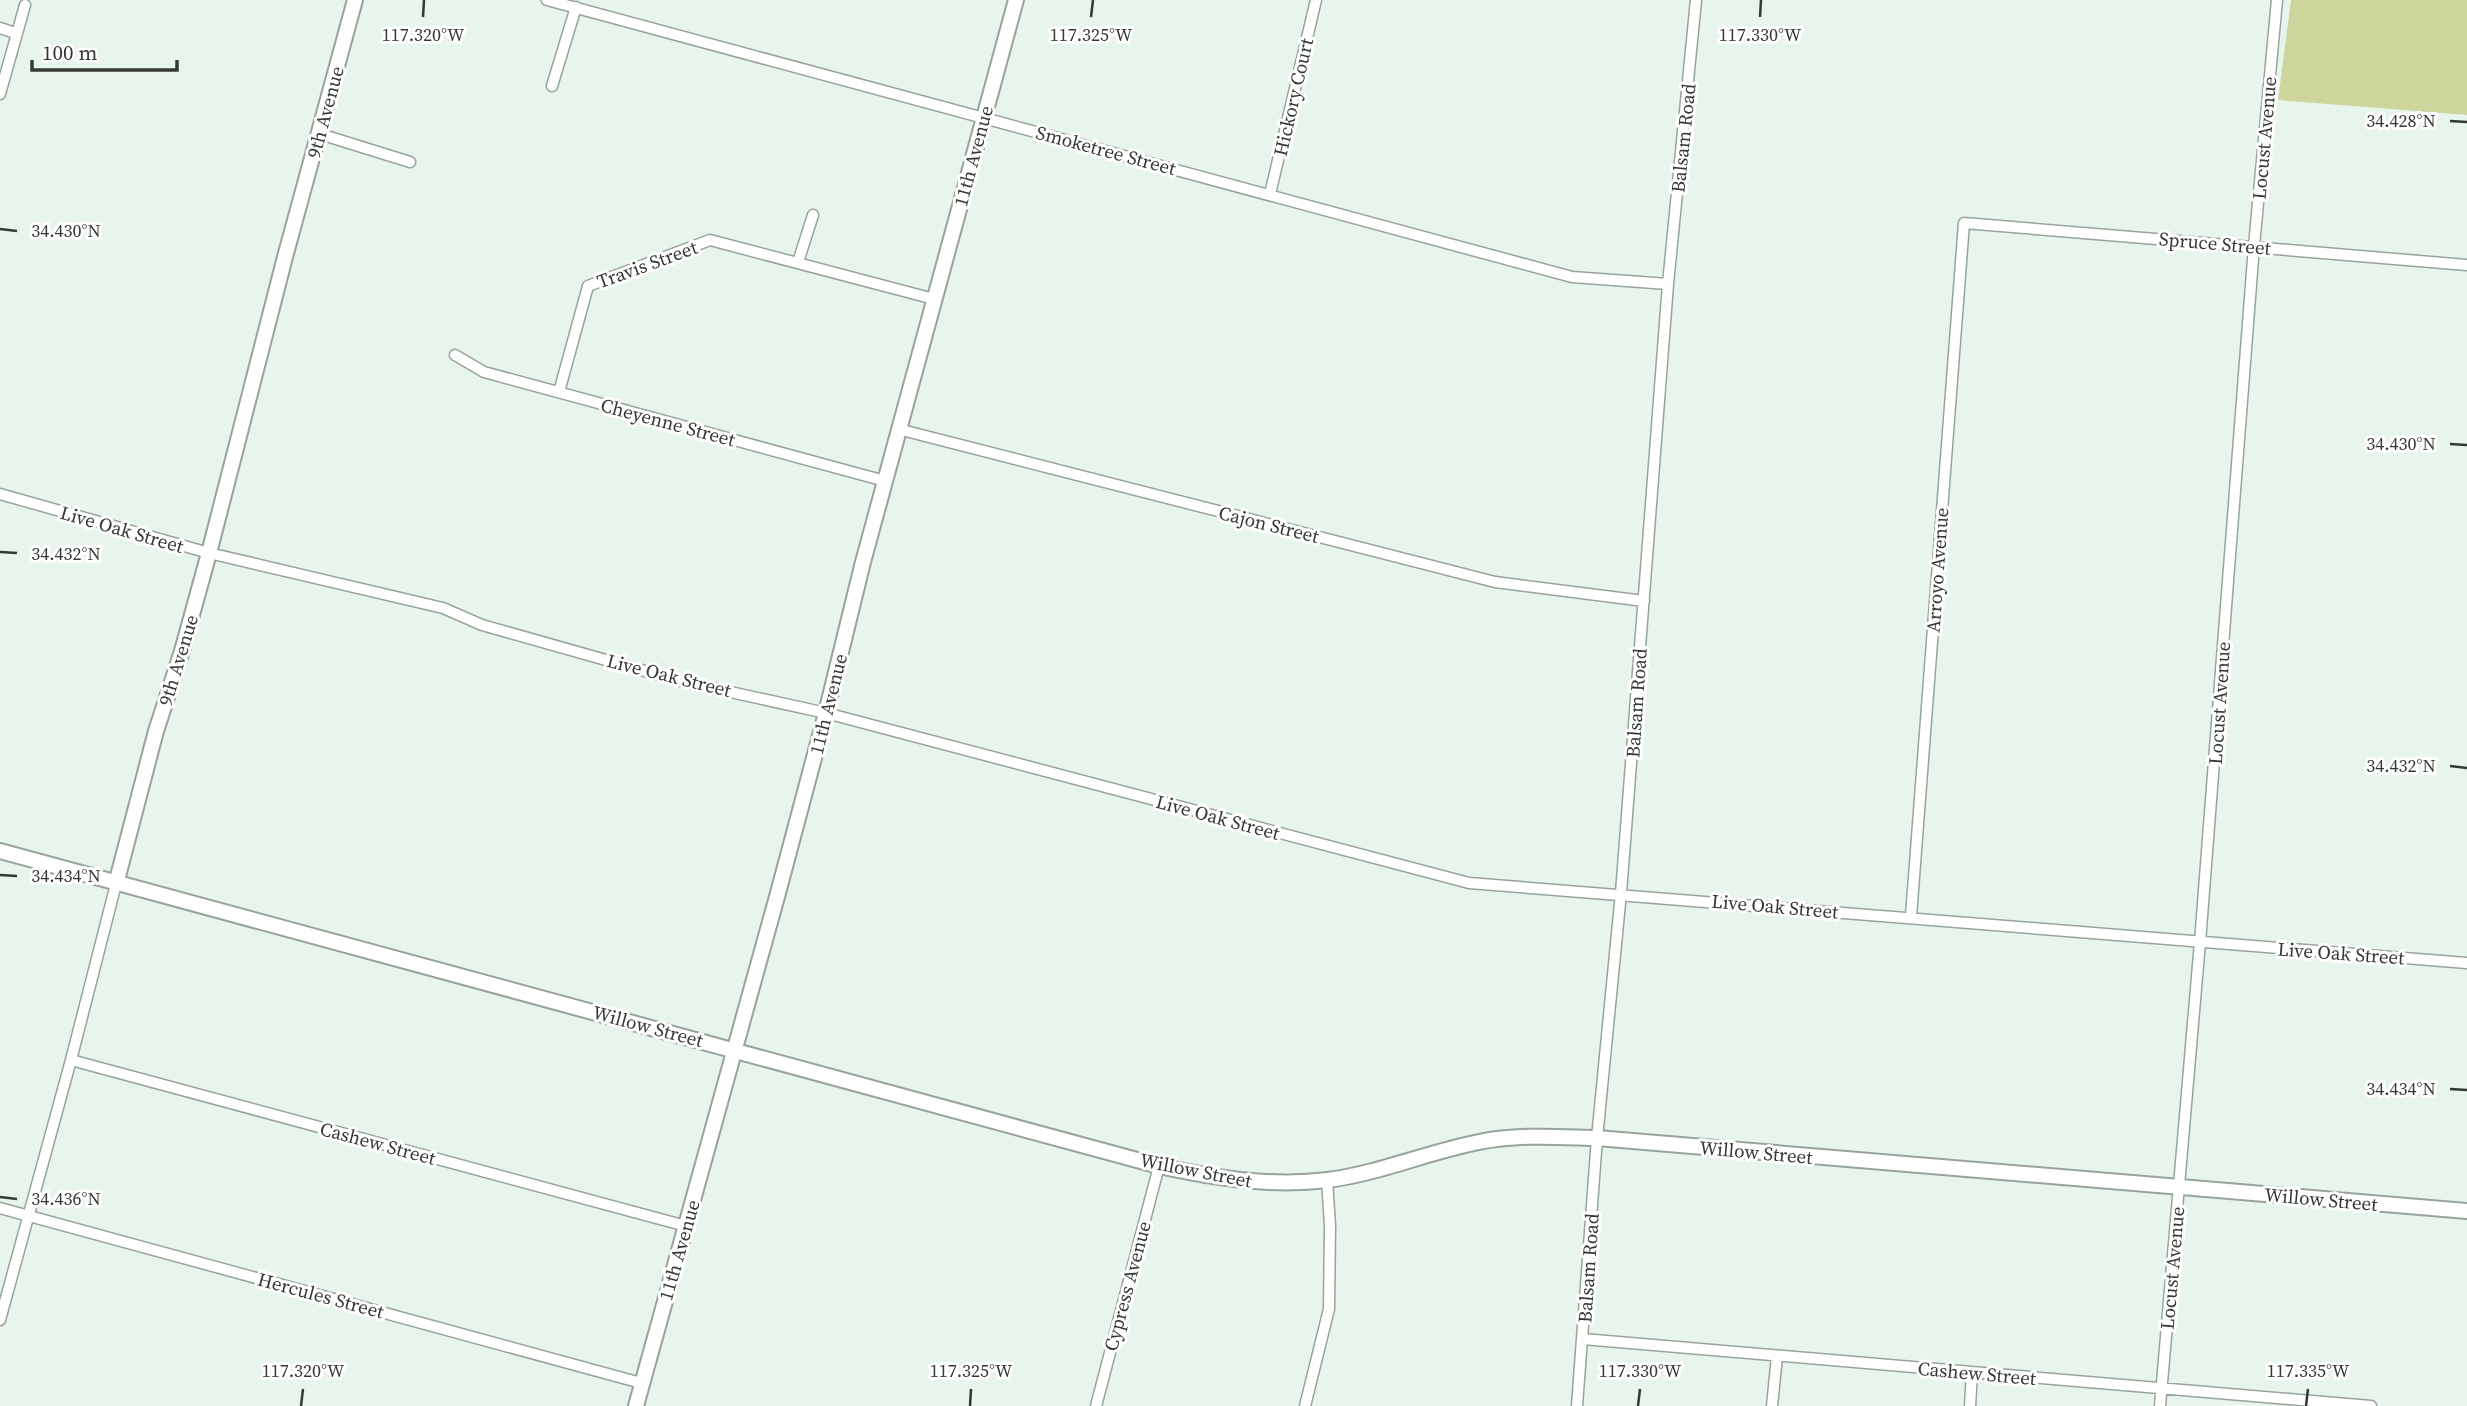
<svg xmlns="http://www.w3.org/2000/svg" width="2467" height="1406" font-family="'Source Serif 4',serif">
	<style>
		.green { fill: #cfd69d }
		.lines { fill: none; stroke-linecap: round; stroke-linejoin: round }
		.street-casing { stroke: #98a49b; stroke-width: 13 }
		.secondary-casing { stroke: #98a49b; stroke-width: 18 }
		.street { stroke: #fff; stroke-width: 10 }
		.secondary { stroke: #fff; stroke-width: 14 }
		.ticks { fill: none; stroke: #353936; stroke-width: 2.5 }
		.labels { text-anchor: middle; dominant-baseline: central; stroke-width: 6; stroke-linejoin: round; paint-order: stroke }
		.street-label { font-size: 19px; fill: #353936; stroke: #fff }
		.ticks-label { font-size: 18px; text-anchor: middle; fill: #353936; stroke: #fff; stroke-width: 6; stroke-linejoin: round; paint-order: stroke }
	</style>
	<rect width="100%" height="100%" fill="#e8f5ec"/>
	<path class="green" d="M 2291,0 L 2467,0 L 2467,115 L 2278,100 Z"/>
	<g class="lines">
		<defs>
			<path id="street" d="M 547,0 L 1572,277 L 1668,284
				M 0,28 L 15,33
				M 552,86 L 576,7
				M 0,94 L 25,5
				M 320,134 L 410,162
				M 1270,194 L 1316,0
				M 798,262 L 813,215
				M 455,355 L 484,372 L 885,481
				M 559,392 L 588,286 L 710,240 L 934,299
				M 898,429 L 1495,582 L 1644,601
				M 0,494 L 209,553 L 443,608 L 482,625 L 680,681 L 826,713 L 1469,883 L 2467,963
				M 1911,916 L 1964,223 L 2467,265
				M 71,1060 L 686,1226
				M 0,1208 L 641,1383
				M 0,1320 L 71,1060 L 116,884
				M 1583,1339 L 2371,1406
				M 1096,1406 L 1159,1166
				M 1305,1406 L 1329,1309 L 1330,1226 L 1327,1180
				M 1577,1406 L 1597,1138 L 1621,893 L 1668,284 L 1696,0
				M 1772,1406 L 1777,1356
				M 1970,1406 L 1972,1372
				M 2160,1406 L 2200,942 L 2254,246 L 2277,0"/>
			<path id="secondary" d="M 0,851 L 1159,1166 C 1215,1178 1270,1187 1328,1180 C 1380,1173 1428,1152 1479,1142 C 1518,1134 1557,1137 1597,1138 L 2467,1211
				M 116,884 L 156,731 L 182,651 L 209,553 L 285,257 L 355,0
				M 636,1406 L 778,893 L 826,713 L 863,562 L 1016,0"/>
		</defs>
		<use href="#street" class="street-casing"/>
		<use href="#secondary" class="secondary-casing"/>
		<use href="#street" class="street"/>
		<use href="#secondary" class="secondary"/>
	</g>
	<path class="ticks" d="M 423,17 L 424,0M 1091,17 L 1093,0M 1760,17 L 1761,0M 2450,121 L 2467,122M 0,229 L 17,231M 2450,444 L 2467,445M 0,552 L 17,553M 2450,766 L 2467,768M 0,875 L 17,876M 2450,1089 L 2467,1090M 0,1197 L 17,1199M 301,1406 L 303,1389M 970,1406 L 971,1389M 1638,1406 L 1640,1389M 2306,1406 L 2308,1389"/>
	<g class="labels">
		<g class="street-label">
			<text transform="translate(1293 97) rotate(-77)">Hickory Court</text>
			<text transform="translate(325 112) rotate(-75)">9th Avenue</text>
			<text transform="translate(1683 138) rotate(-84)">Balsam Road</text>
			<text transform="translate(2264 138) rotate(-85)">Locust Avenue</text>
			<text transform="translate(1106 150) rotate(15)">Smoketree Street</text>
			<text transform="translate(973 156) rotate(-75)">11th Avenue</text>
			<text transform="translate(2215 243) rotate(5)">Spruce Street</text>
			<text transform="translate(647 264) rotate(-20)">Travis Street</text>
			<text transform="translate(668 422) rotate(15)">Cheyenne Street</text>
			<text transform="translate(1269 524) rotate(14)">Cajon Street</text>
			<text transform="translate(122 529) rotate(16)">Live Oak Street</text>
			<text transform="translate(1937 570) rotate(-86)">Arroyo Avenue</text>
			<text transform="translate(178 660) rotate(-73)">9th Avenue</text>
			<text transform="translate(669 675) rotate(14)">Live Oak Street</text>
			<text transform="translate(1636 703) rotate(-86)">Balsam Road</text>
			<text transform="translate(2219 703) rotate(-86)">Locust Avenue</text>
			<text transform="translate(828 704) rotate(-76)">11th Avenue</text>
			<text transform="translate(1218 817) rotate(15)">Live Oak Street</text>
			<text transform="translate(1775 906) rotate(5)">Live Oak Street</text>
			<text transform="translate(2341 953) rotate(4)">Live Oak Street</text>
			<text transform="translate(648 1026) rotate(15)">Willow Street</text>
			<text transform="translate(378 1143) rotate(15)">Cashew Street</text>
			<text transform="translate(1756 1152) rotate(5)">Willow Street</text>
			<text transform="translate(1196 1170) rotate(11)">Willow Street</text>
			<text transform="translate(2321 1199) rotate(5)">Willow Street</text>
			<text transform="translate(679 1250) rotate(-74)">11th Avenue</text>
			<text transform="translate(1588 1268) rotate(-86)">Balsam Road</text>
			<text transform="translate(2172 1268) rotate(-85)">Locust Avenue</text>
			<text transform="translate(1127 1286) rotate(-75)">Cypress Avenue</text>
			<text transform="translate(321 1295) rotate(15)">Hercules Street</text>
			<text transform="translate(1977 1373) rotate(5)">Cashew Street</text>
		</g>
	</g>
	<g class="ticks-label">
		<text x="423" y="41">117.320°W</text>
		<text x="1091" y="41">117.325°W</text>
		<text x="1760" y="41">117.330°W</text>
		<text x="2401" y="127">34.428°N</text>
		<text x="66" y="237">34.430°N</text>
		<text x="2401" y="450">34.430°N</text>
		<text x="66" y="560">34.432°N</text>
		<text x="2401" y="772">34.432°N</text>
		<text x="66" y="882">34.434°N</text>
		<text x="2401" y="1095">34.434°N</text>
		<text x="66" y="1205">34.436°N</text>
		<text x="303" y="1377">117.320°W</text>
		<text x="971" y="1377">117.325°W</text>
		<text x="1640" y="1377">117.330°W</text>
		<text x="2308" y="1377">117.335°W</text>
	</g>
	<path d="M32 60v10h145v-10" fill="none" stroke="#353936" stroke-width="3.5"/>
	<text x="42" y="60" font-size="21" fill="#353936" stroke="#ffffff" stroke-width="5" paint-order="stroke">100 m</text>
</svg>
